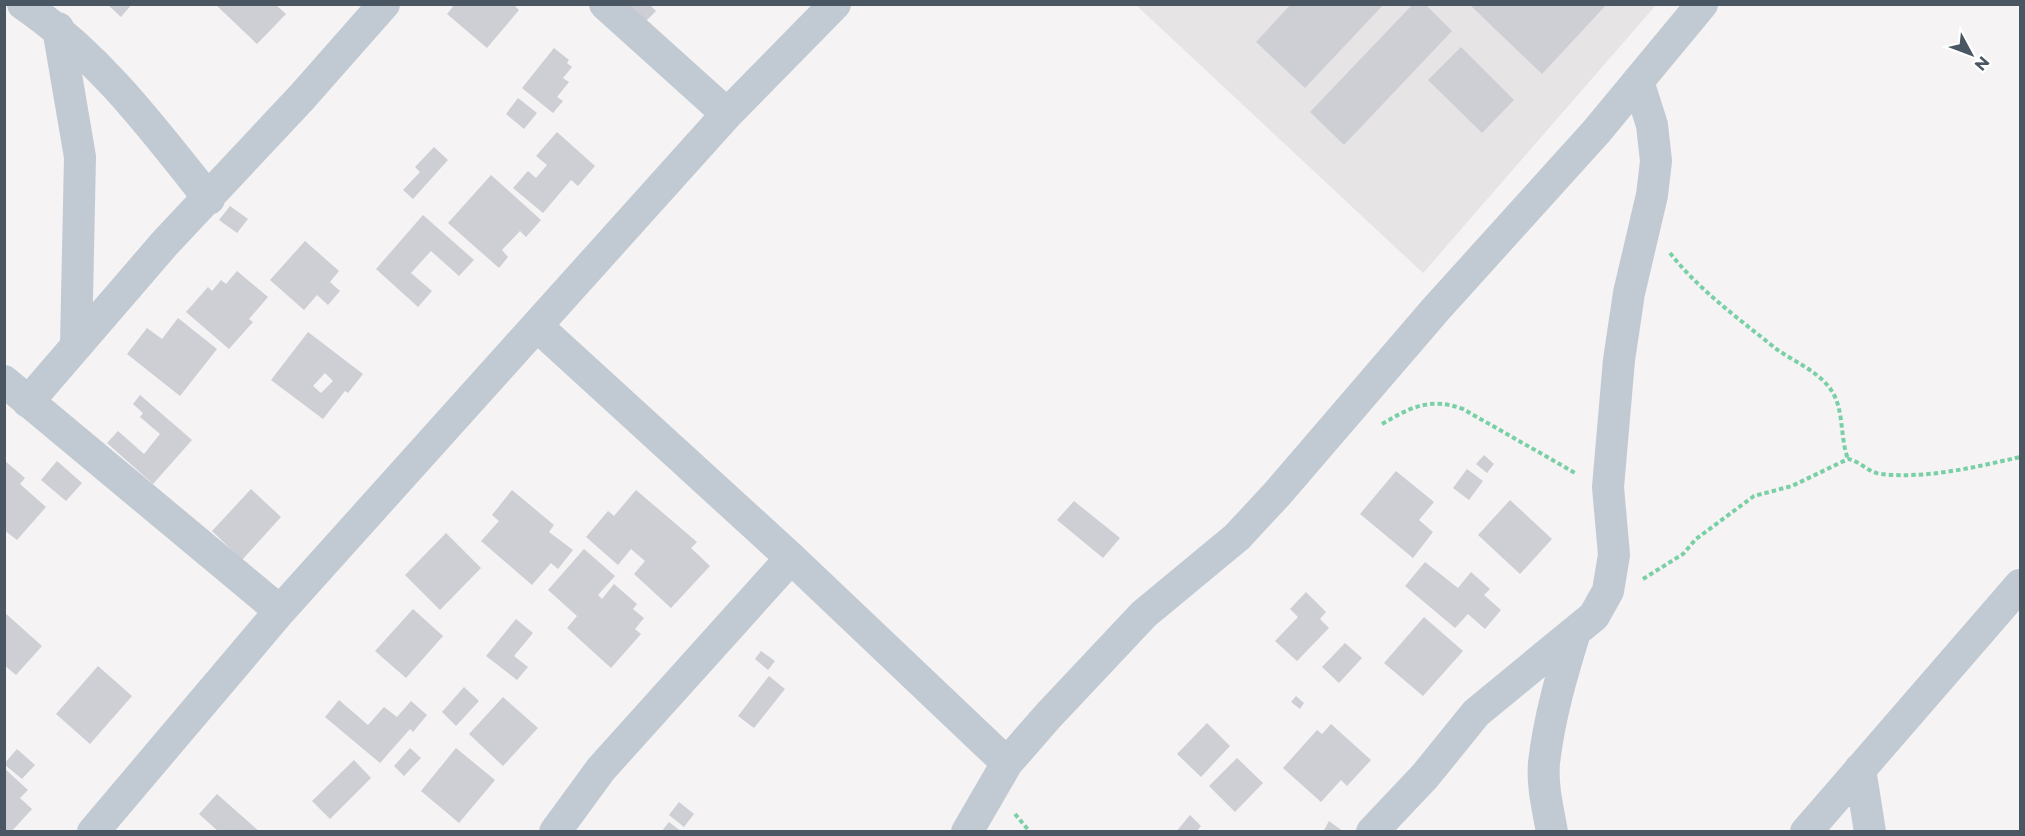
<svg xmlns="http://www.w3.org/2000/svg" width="2025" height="836" font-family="Montserrat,sans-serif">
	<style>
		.education { fill: #e6e4e5 }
		.building { fill: #cdcfd5; fill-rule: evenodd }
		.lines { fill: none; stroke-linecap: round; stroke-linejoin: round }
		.path { stroke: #7ad0a6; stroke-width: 4; stroke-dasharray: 4.5 3; stroke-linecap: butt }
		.minor { stroke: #c1cad2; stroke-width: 32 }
	</style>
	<rect width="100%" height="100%" fill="#f5f3f3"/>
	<path class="education" d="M 1136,5 L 1656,5 L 1423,273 Z"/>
	<path class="building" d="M 107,4 L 132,4 L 121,17 Z
		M 215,4 L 275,4 L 286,14 L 257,44 Z
		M 455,4 L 513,4 L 519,10 L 487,48 L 447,14 Z
		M 624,4 L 649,4 L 656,11 L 644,23 Z
		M 1291,4 L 1384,4 L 1305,88 L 1256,42 Z
		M 1413,4 L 1425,4 L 1452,31 L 1344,145 L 1310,112 Z
		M 1469,4 L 1607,4 L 1542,74 Z
		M 1461,47 L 1514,100 L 1482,133 L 1428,80 Z
		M 554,48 L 569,60 L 567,63 L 572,67 L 563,78 L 569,82 L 557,97 L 563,101 L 553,113 L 522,88 Z
		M 518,98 L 537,113 L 524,129 L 506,114 Z
		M 557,132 L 595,166 L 578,186 L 571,180 L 543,213 L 513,188 L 528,171 L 536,178 L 547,165 L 536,156 Z
		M 434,147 L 448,160 L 413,199 L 403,190 L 420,172 L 415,167 Z
		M 491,175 L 541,220 L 526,237 L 520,231 L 502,250 L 508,257 L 499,268 L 448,223 Z
		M 230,206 L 248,219 L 237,233 L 219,220 Z
		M 423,215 L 474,260 L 459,276 L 431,251 L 411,273 L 432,291 L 418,307 L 376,269 Z
		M 305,241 L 339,271 L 330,282 L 340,291 L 328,305 L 317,295 L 304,310 L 270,280 Z
		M 237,271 L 268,297 L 249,319 L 253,322 L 229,349 L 186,312 L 208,287 L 212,291 L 221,280 L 226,284 Z
		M 178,318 L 217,349 L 180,396 L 127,354 L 147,328 L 162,339 Z
		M 308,332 L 363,374 L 348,393 L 345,391 L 323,419 L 271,380 ZM 325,373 L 333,381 L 321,393 L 313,386 Z
		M 140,395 L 192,440 L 153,484 L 107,443 L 118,431 L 144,454 L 160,434 L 140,417 L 143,413 L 133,404 Z
		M 1484,455 L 1494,464 L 1487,473 L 1476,464 Z
		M 4,460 L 25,478 L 20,484 L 46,507 L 17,540 L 4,530 Z
		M 57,461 L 82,483 L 66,501 L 41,480 Z
		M 1467,469 L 1483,481 L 1469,500 L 1453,488 Z
		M 1396,471 L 1434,502 L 1419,520 L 1433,532 L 1413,558 L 1360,514 Z
		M 251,489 L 281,517 L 242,560 L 212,531 Z
		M 512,490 L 554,525 L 549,532 L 573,550 L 558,569 L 551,563 L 532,585 L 481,541 L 499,521 L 492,515 Z
		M 636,490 L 697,542 L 691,548 L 710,566 L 671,608 L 634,574 L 645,561 L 631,549 L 618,565 L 586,537 L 608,511 L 614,516 Z
		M 1510,500 L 1552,539 L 1520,574 L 1478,535 Z
		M 1074,501 L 1120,538 L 1103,558 L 1057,520 Z
		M 446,533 L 481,568 L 440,610 L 405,575 Z
		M 584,549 L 615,576 L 598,595 L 602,599 L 614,584 L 637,604 L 633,609 L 644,618 L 635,629 L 641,634 L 611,668 L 567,628 L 577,616 L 548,590 Z
		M 1425,562 L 1458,588 L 1471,572 L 1490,589 L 1484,595 L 1501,610 L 1485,629 L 1468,614 L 1455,628 L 1405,586 Z
		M 1306,592 L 1326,612 L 1320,619 L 1329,628 L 1297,661 L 1275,641 L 1298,617 L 1290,609 Z
		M 413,609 L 443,636 L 406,678 L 375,651 Z
		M 4,612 L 42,646 L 16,675 L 4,665 Z
		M 1424,617 L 1463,651 L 1423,696 L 1384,663 Z
		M 516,619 L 533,633 L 514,656 L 528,667 L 517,680 L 486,656 Z
		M 1345,643 L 1362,658 L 1339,683 L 1322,667 Z
		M 761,651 L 775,661 L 768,670 L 755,659 Z
		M 98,666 L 132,696 L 90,744 L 56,714 Z
		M 769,676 L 785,689 L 754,728 L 738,716 Z
		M 464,687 L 479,701 L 456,726 L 442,712 Z
		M 1296,696 L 1304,703 L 1300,709 L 1291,702 Z
		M 503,697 L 538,728 L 503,766 L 469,734 Z
		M 339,700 L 368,725 L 384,707 L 397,717 L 411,701 L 427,715 L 413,732 L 410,729 L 380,763 L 325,717 Z
		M 1207,723 L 1230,746 L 1201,777 L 1177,754 Z
		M 1331,724 L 1371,760 L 1347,786 L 1341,780 L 1321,802 L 1283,768 L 1317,730 L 1322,734 Z
		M 410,748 L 421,758 L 404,776 L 394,766 Z
		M 456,748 L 495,780 L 459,823 L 421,791 Z
		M 17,749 L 35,765 L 22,779 L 4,764 Z
		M 1237,758 L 1263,783 L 1235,812 L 1209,786 Z
		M 354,760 L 371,778 L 330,819 L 312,801 Z
		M 4,768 L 28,790 L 20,798 L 32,809 L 11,832 L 4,832 Z
		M 217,794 L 260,832 L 219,832 L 199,814 Z
		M 679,802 L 694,814 L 684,827 L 669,815 Z
		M 1190,815 L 1201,826 L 1196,832 L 1176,832 Z
		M 1329,821 L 1344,832 L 1323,832 Z
		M 669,822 L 682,832 L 661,832 Z"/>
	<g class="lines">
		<path class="path" d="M 1670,253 C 1700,291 1738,318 1775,348 C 1794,362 1821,372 1833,393 C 1844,412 1840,438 1848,459
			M 1382,424 C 1411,407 1430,397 1463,409 L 1577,474
			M 1643,579 L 1683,554 L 1696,539 L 1754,496 L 1792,486 L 1848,459 C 1860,461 1869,473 1881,474 C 1927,479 1976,467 2020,457
			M 1015,814 L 1030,832"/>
		<path class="minor" d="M 23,4 C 99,56 152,127 209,199
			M 605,4 L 727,114
			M 58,28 L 80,157 L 76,345
			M 537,326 L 791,558 L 1007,763
			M 4,381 L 280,611
			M 28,402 L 165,243 L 302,97 L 384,4
			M 1860,769 L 1870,832
			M 93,832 L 280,611 L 727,114 L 835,4
			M 555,832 L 601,769 L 791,558
			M 967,832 L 1007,763 L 1048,716 L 1144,614 L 1237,537 L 1277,494 L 1436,309 L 1596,132 L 1702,4
			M 1372,832 L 1425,776 L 1476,713 L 1594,616 L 1608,591 L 1614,555 L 1608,487 L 1619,360 L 1629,293 L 1652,195 L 1656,161 L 1652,125 L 1638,81
			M 1552,832 C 1548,809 1542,786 1544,763 C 1549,718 1562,674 1575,632
			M 1806,832 L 2020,585"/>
	</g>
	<rect width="2025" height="836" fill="none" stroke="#4a5661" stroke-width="12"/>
	<g transform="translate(1971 54) rotate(131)" stroke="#ffffff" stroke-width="4.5" paint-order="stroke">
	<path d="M0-4.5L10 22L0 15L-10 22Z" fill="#4a5661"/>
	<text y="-9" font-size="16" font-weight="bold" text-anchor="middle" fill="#4a5661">N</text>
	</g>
</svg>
